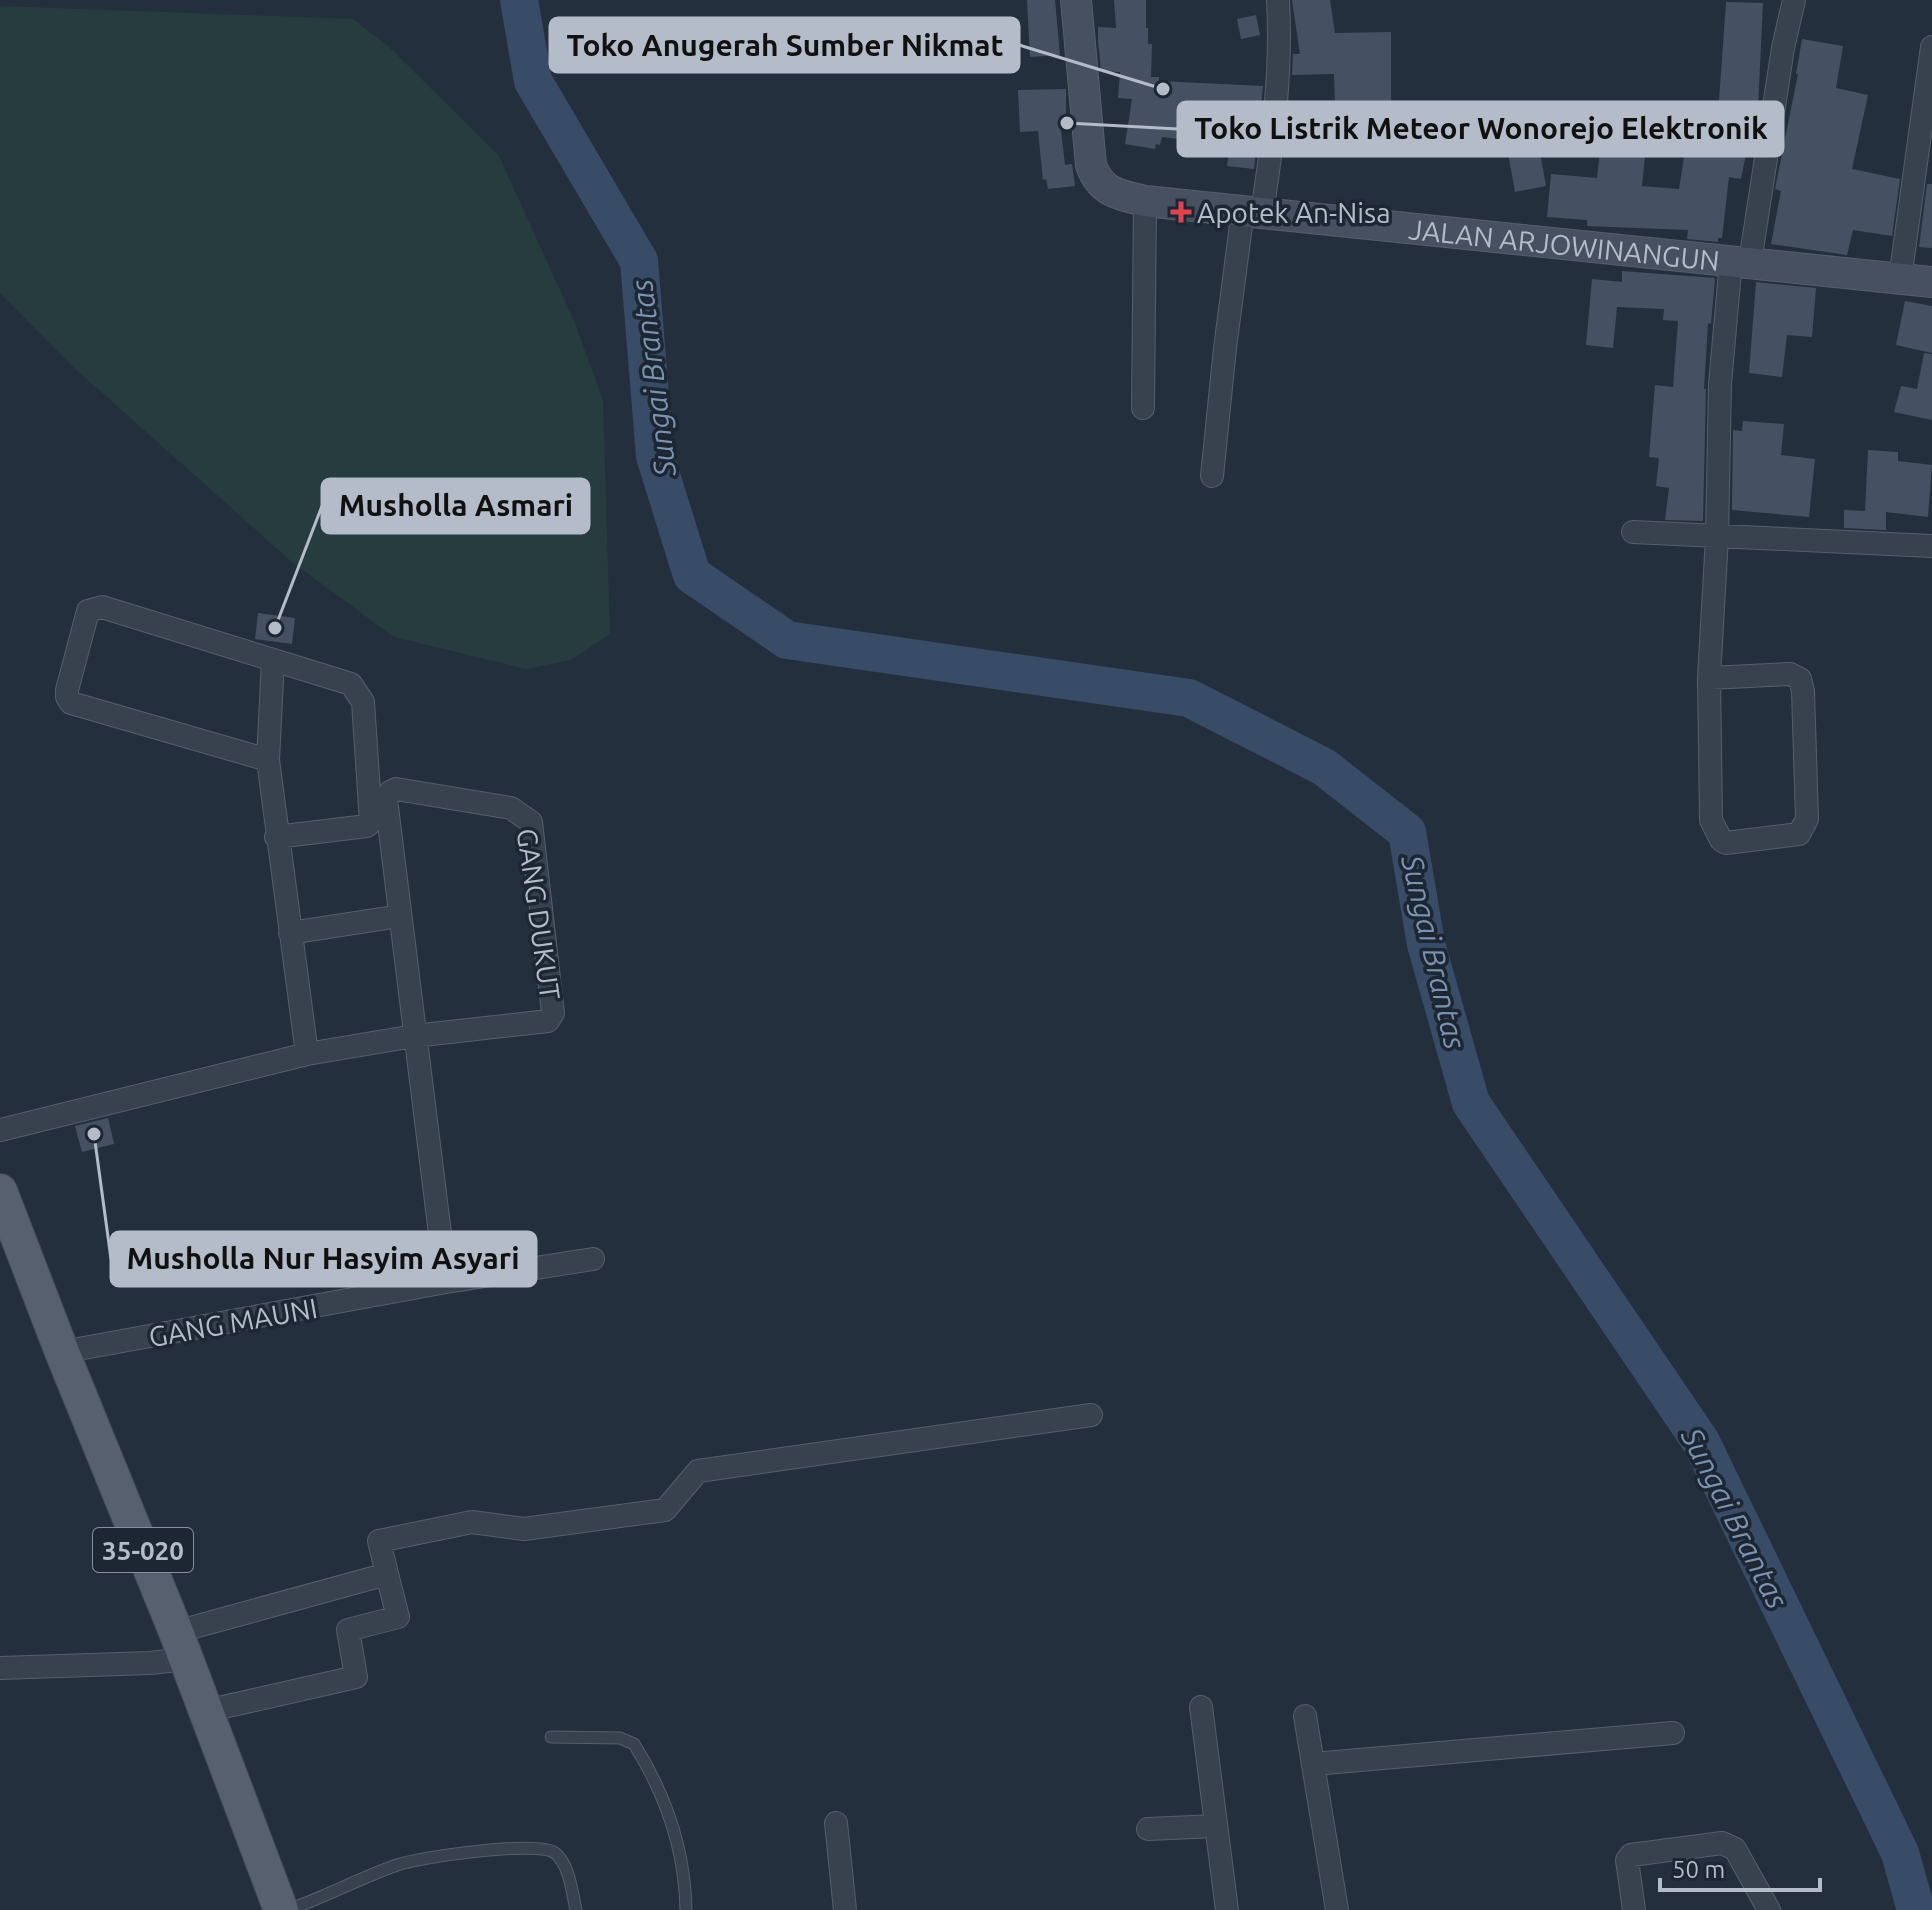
<svg xmlns="http://www.w3.org/2000/svg" width="1932" height="1910" font-family="Ubuntu,sans-serif">
	<style>
		.green { fill: #263c3f }
		.lines { fill: none; stroke-linecap: round; stroke-linejoin: round }
		.river { stroke: #394c67; stroke-width: 38 }
		.building { fill: #455162 }
		.lane-casing { stroke: #565f6c; stroke-width: 13 }
		.street-casing { stroke: #565f6c; stroke-width: 24 }
		.secondary-casing { stroke: #565f6c; stroke-width: 32 }
		.primary-casing { stroke: #414a57; stroke-width: 36 }
		.lane { stroke: #38414e; stroke-width: 11 }
		.street { stroke: #38414e; stroke-width: 22 }
		.secondary { stroke: #465061; stroke-width: 30 }
		.primary { stroke: #56606e; stroke-width: 34 }
		.health-dot { fill: #e0444e; stroke: #1d2633; stroke-width: 3 }
		.labels { text-anchor: middle; dominant-baseline: central; stroke-width: 7; stroke-linejoin: round; paint-order: stroke }
		.shield { fill: #1d2633; stroke: #878f9c; stroke-width: 2 }
		.shield-label { font-size: 26px; font-weight: bold; fill: #b4bcc9 }
		.poi-label { font-size: 28px; fill: #b4bcc9; stroke: #1d2633; text-anchor: start }
		.street-label { font-size: 28px; fill: #b4bcc9; stroke: #1d2633 }
		.water-label { font-size: 30px; font-style: italic; fill: #7c92b1; stroke: #1d2633 }
		.leader { fill: none; stroke: #b4bcc9; stroke-width: 3 }
		.callout-dot { fill: #b4bcc9; stroke: #1d2633; stroke-width: 3 }
		.callout { fill: #b4bcc9; stroke: #b4bcc9; stroke-width: 3 }
		.callout-label { font-size: 30px; text-anchor: middle; font-weight: bold; fill: #111 }
	</style>
	<rect width="100%" height="100%" fill="#242f3e"/>
	<path class="green" d="M 0,6 L 353,19 L 388,46 L 499,156 L 574,321 L 603,400 L 610,634 L 571,660 L 526,669 L 394,637 L 292,562 L 71,365 L 0,293 Z"/>
	<g class="lines">
		<path class="river" d="M 519,0 L 533,81 L 639,261 L 655,456 L 692,575 L 787,640 L 1189,698 L 1324,767 L 1407,832 L 1426,944 L 1471,1103 L 1701,1442 L 1900,1853 L 1916,1910"/>
	</g>
	<path class="building" d="M 1027,0 L 1055,0 L 1060,55 L 1030,57 Z
		M 1114,0 L 1146,0 L 1146,28 L 1148,28 L 1148,44 L 1152,44 L 1151,77 L 1159,77 L 1159,81 L 1263,86 L 1254,169 L 1227,166 L 1230,145 L 1162,137 L 1160,145 L 1156,144 L 1155,149 L 1125,144 L 1132,99 L 1118,98 L 1120,72 L 1101,71 L 1098,40 L 1098,27 L 1116,28 Z
		M 1292,0 L 1330,0 L 1335,33 L 1391,32 L 1391,123 L 1360,124 L 1360,136 L 1336,137 L 1334,74 L 1292,75 L 1293,54 L 1300,54 Z
		M 1726,2 L 1763,3 L 1758,108 L 1755,108 L 1741,179 L 1729,177 L 1722,238 L 1718,238 L 1718,242 L 1687,239 L 1688,230 L 1587,226 L 1587,220 L 1547,217 L 1551,174 L 1597,178 L 1601,141 L 1646,146 L 1642,186 L 1679,189 L 1689,125 L 1717,129 Z
		M 1256,15 L 1260,35 L 1241,39 L 1237,19 Z
		M 1802,39 L 1843,46 L 1836,88 L 1868,95 L 1852,169 L 1900,179 L 1892,236 L 1853,230 L 1847,255 L 1771,244 L 1781,191 L 1775,189 L 1798,74 L 1796,74 Z
		M 1066,89 L 1066,130 L 1061,130 L 1065,165 L 1072,164 L 1075,186 L 1048,189 L 1046,179 L 1043,180 L 1038,131 L 1020,132 L 1018,90 Z
		M 1539,147 L 1546,186 L 1515,192 L 1508,153 Z
		M 1927,184 L 1932,184 L 1932,248 L 1919,247 Z
		M 1622,271 L 1715,278 L 1711,324 L 1708,323 L 1704,389 L 1706,389 L 1703,521 L 1665,520 L 1669,488 L 1656,486 L 1659,458 L 1649,457 L 1655,385 L 1673,387 L 1678,321 L 1663,320 L 1664,309 L 1617,307 L 1613,348 L 1586,345 L 1592,279 L 1622,282 Z
		M 1756,282 L 1816,288 L 1812,337 L 1787,335 L 1782,377 L 1749,373 Z
		M 1905,301 L 1932,306 L 1932,353 L 1896,345 Z
		M 1924,353 L 1932,354 L 1932,420 L 1894,412 L 1901,386 L 1917,389 Z
		M 1743,421 L 1784,424 L 1781,455 L 1815,459 L 1809,517 L 1732,510 L 1733,430 L 1742,431 Z
		M 1868,450 L 1898,452 L 1898,461 L 1932,465 L 1928,517 L 1886,512 L 1886,530 L 1844,528 L 1844,510 L 1865,511 Z
		M 258,613 L 295,618 L 292,644 L 255,639 Z
		M 108,1118 L 114,1144 L 82,1152 L 75,1126 Z"/>
	<g class="lines">
		<defs>
			<path id="lane" d="M 551,1737 L 620,1738 L 634,1744 C 666,1795 685,1849 686,1910
				M 288,1910 C 325,1897 360,1878 397,1865 C 420,1857 538,1840 555,1853 C 570,1865 572,1893 576,1910"/>
			<path id="street" d="M 1262,212 C 1273,142 1282,71 1278,0
				M 1750,262 L 1783,48 L 1794,0
				M 1900,279 L 1932,47
				M 1143,408 L 1145,201
				M 1212,476 L 1225,348 L 1243,210
				M 1633,532 L 1932,546
				M 273,660 L 268,760 L 307,1054
				M 1709,678 L 1790,674 L 1800,679 L 1803,691 L 1807,819 L 1799,834 L 1726,843 L 1721,840 L 1711,820 L 1709,678 L 1717,537 L 1720,384 L 1731,260
				M 268,760 L 71,703 L 67,697 L 67,690 L 88,611 L 102,607 L 351,684 L 363,702 L 371,822 L 367,826 L 276,837
				M 290,933 L 387,918
				M 0,1130 L 307,1054 L 414,1036 L 548,1021 L 553,1013 L 531,822 L 511,808 L 396,789 L 390,792 L 386,799 L 446,1282
				M 62,1352 L 446,1282 L 593,1259
				M 387,1574 L 379,1541 L 472,1522 L 524,1529 L 665,1510 L 698,1471 L 1091,1415
				M 176,1632 L 387,1574 L 398,1617 L 348,1630 L 356,1677 L 206,1711
				M 0,1668 L 150,1663 L 186,1659
				M 1201,1707 L 1227,1910
				M 1305,1716 L 1337,1910
				M 1313,1764 L 1673,1733
				M 836,1823 L 845,1910
				M 1148,1829 L 1216,1826
				M 1634,1910 L 1627,1860 L 1631,1855 L 1722,1843 L 1735,1849 L 1769,1910"/>
			<g id="secondary">
				<path id="s1" d="M 1076,0 L 1091,165 C 1100,192 1119,195 1145,201 L 1932,282"/>
			</g>
			<path id="primary" d="M 0,1191 L 62,1352 L 176,1632 L 281,1910"/>
		</defs>
		<use href="#lane" class="lane-casing"/>
		<use href="#street" class="street-casing"/>
		<use href="#secondary" class="secondary-casing"/>
		<use href="#primary" class="primary-casing"/>
		<use href="#lane" class="lane"/>
		<use href="#street" class="street"/>
		<use href="#secondary" class="secondary"/>
		<use href="#primary" class="primary"/>
	</g>
	<path class="health-dot" d="M1177 200h8v8h8v8h-8v8h-8v-8h-8v-8h8z"/>
	<g class="labels">
		<rect class="shield" x="93" y="1528" width="100" height="44" rx="6"/>
		<g class="shield-label">
			<text x="143" y="1550">35-020</text>
		</g>
		<g class="poi-label">
			<text x="1197" y="212">Apotek An-Nisa</text>
		</g>
		<g class="street-label">
			<text stroke="none"><textPath href="#s1" startOffset="656">JALAN ARJOWINANGUN</textPath></text>
			<text transform="translate(539 914) rotate(82)">GANG DUKUT</text>
			<text transform="translate(233 1322) rotate(-10)">GANG MAUNI</text>
		</g>
		<g class="water-label">
			<text transform="translate(653 378) rotate(-97)">Sungai Brantas</text>
			<text transform="translate(1434 952) rotate(77)">Sungai Brantas</text>
			<text transform="translate(1735 1518) rotate(63)">Sungai Brantas</text>
		</g>
	</g>
	<path class="leader" d="M1163 89L1019 45M1067 123L1178 129M275 628L322 506M94 1134L111 1259"/>
	<g class="callout-dot">
		<circle cx="1163" cy="89" r="8"/>
		<circle cx="1067" cy="123" r="8"/>
		<circle cx="275" cy="628" r="8"/>
		<circle cx="94" cy="1134" r="8"/>
	</g>
	<g class="callout">
		<rect x="550" y="18" width="469" height="54" rx="8"/>
		<rect x="1178" y="102" width="605" height="54" rx="8"/>
		<rect x="322" y="479" width="267" height="54" rx="8"/>
		<rect x="111" y="1232" width="425" height="54" rx="8"/>
	</g>
	<g class="callout-label">
		<text x="785" y="56">Toko Anugerah Sumber Nikmat</text>
		<text x="1481" y="139">Toko Listrik Meteor Wonorejo Elektronik</text>
		<text x="456" y="516">Musholla Asmari</text>
		<text x="323" y="1269">Musholla Nur Hasyim Asyari</text>
	</g>
	<path d="M1660 1878v12h160v-12" fill="none" stroke="#b4bcc9" stroke-width="4"/>
	<text x="1672" y="1878" font-size="24" fill="#b4bcc9" stroke="#1d2633" stroke-width="6" paint-order="stroke">50 m</text>
</svg>
